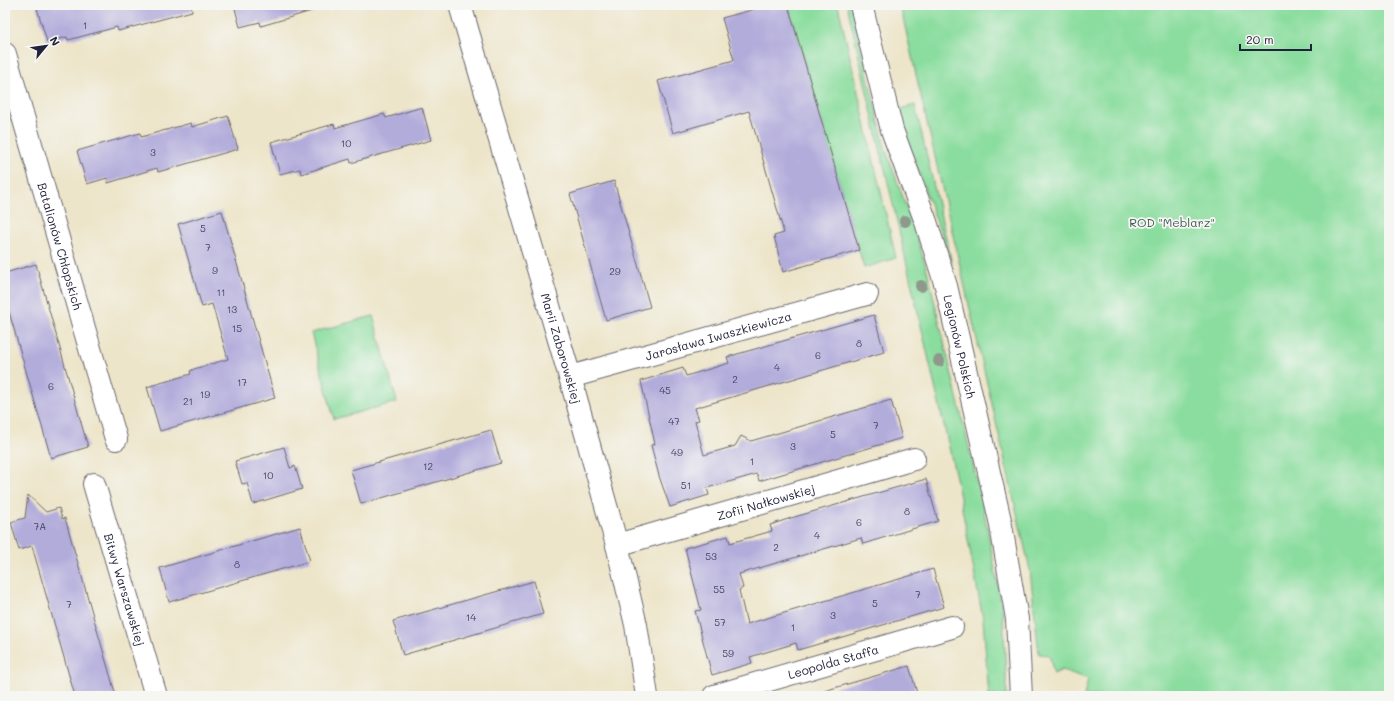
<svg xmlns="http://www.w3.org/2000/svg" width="1394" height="701" font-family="Mali,sans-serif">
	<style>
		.green { fill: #8add9e; stroke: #56806c }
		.building { fill: #b2acdb }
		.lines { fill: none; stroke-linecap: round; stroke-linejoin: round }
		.minor-casing { stroke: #69666d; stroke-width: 24 }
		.minor { stroke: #fff; stroke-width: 22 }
		.tree { fill: #8e998b }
		.labels { text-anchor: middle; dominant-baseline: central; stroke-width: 3.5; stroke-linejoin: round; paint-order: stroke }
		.number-label { font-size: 10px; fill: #464463 }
		.park-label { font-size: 12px; fill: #415a59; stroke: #f6f6f2 }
		.street-label { font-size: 12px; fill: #22223b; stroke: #f6f6f2 }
	</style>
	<rect width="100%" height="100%" fill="#f6f6f2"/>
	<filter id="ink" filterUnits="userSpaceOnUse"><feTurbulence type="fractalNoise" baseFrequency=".025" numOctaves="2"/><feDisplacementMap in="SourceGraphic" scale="8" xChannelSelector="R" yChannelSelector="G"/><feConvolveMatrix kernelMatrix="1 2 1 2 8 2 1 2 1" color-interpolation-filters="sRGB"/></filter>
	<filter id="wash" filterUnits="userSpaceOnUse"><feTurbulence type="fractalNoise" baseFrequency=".012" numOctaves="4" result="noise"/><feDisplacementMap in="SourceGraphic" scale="16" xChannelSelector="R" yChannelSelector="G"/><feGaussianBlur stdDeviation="0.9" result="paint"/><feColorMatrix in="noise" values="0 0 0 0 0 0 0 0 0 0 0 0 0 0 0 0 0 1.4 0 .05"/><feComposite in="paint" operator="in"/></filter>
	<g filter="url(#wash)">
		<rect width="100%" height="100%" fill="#ede5c9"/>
		<path class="green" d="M 788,5 L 838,5 L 896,258 L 864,268 Z
			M 847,5 L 851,5 L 885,148 L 911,219 L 927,270 L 984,511 L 1003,612 L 1007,696 L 989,696 L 983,619 L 957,482 Z
			M 900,5 L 1389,5 L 1389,696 L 1084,696 L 1088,679 L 1062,670 L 1054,674 L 1049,655 L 1039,654 L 1030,570 Z
			M 915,105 L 952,264 L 896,110 Z
			M 373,316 L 397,402 L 334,419 L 311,333 Z"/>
		<g id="blocks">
			<path class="building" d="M 36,5 L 191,5 L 192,11 L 118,31 L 117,27 L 68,40 L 67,37 L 47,42 Z
				M 234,5 L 314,5 L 315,10 L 261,26 L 260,22 L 240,27 Z
				M 770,5 L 788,5 L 859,250 L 783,272 L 774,236 L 784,233 L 749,111 L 673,133 L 658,81 L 734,60 L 722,18 Z
				M 422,107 L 431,140 L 351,163 L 350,159 L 301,174 L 300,169 L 280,174 L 271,142 L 334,124 L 335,128 L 384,114 L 386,118 Z
				M 228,116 L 238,149 L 158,172 L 157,168 L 108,183 L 107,178 L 87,184 L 77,151 L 140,133 L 141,137 L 191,123 L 192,127 Z
				M 614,181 L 650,307 L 606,320 L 570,194 Z
				M 222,211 L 275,398 L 160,431 L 147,387 L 191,374 L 190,371 L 194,369 L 228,359 L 212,304 L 202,307 L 178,224 Z
				M 36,264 L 88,447 L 51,458 L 5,298 L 5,273 Z
				M 874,315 L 884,352 L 695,408 L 699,420 L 695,421 L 704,455 L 735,446 L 741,436 L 751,441 L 891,400 L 902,438 L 759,481 L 757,474 L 707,488 L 709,495 L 670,507 L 659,476 L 651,445 L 655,444 L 641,381 L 683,368 L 686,376 L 729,363 L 727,357 Z
				M 491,430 L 501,463 L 361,504 L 351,470 Z
				M 284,447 L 290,468 L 295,466 L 302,489 L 253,504 L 247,483 L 242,484 L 235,461 Z
				M 926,479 L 938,521 L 863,544 L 861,538 L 739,574 L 743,588 L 739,590 L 747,624 L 933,569 L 944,607 L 798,650 L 796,643 L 750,657 L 752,663 L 712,675 L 695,611 L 701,610 L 685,548 L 728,536 L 730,543 L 772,531 L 770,525 L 791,518 Z
				M 28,495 L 46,512 L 59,508 L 62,519 L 65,518 L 116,696 L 75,696 L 32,546 L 19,550 L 11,522 L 25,518 Z
				M 300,527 L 310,561 L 169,602 L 160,568 Z
				M 534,581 L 543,614 L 403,655 L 393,621 Z
				M 909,666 L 918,696 L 825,696 L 824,691 Z"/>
		</g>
	</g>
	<g filter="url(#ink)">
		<use href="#blocks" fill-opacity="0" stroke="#69666d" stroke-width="1"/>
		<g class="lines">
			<defs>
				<g id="minor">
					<path id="s1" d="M 460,5 L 570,377 L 617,545 L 636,625 L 647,696"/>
					<path id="s2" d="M 861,5 L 892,130 L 926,222 L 946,286 L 1000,520 L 1017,619 L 1021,696"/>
					<path id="s3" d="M 5,54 L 116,439"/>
					<path id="s4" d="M 570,377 L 867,294"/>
					<path id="s5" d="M 94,484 L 156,696"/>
					<path id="s6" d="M 617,545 L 914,459"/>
					<path id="s7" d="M 714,696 L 952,627"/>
				</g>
			</defs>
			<use href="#minor" class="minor-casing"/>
			<use href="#minor" class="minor"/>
		</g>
		<g class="tree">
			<circle cx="905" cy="221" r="6"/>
			<circle cx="921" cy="286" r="6"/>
			<circle cx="939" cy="361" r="6"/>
		</g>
	</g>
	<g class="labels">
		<g class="number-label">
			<text x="85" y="25">1</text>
			<text x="346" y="143">10</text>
			<text x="153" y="152">3</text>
			<text x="203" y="228">5</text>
			<text x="208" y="247">7</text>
			<text x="215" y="270">9</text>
			<text x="615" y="271">29</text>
			<text x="221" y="292">11</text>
			<text x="232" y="309">13</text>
			<text x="237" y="328">15</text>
			<text x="859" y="343">8</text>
			<text x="818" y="355">6</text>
			<text x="777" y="367">4</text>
			<text x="735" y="379">2</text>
			<text x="242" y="382">17</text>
			<text x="51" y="386">6</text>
			<text x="665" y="390">45</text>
			<text x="205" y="394">19</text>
			<text x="188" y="401">21</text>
			<text x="674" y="421">47</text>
			<text x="876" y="425">7</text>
			<text x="833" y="434">5</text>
			<text x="793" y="446">3</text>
			<text x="677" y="452">49</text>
			<text x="752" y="461">1</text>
			<text x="428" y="466">12</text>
			<text x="268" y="475">10</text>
			<text x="686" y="485">51</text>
			<text x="907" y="511">8</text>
			<text x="859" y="522">6</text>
			<text x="40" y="526">7A</text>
			<text x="817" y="535">4</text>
			<text x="776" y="547">2</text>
			<text x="711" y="556">53</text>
			<text x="237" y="564">8</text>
			<text x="719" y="589">55</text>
			<text x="918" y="594">7</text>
			<text x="875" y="603">5</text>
			<text x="69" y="604">7</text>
			<text x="833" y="615">3</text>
			<text x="471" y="617">14</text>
			<text x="720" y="622">57</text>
			<text x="793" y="627">1</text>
			<text x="728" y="653">59</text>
		</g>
		<g class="park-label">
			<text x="1172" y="222">ROD "Meblarz"</text>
		</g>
		<g class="street-label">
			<text stroke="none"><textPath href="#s3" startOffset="200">Batalionów Chłopskich</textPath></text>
			<text stroke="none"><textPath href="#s4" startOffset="154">Jarosława Iwaszkiewicza</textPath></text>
			<text stroke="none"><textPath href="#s2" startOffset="356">Legionów Polskich</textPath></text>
			<text stroke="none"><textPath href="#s1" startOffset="358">Marii Zaborowskiej</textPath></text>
			<text stroke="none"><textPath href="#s6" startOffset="155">Zofii Nałkowskiej</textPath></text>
			<text stroke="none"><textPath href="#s5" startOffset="110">Bitwy Warszawskiej</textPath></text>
			<text stroke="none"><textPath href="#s7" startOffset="124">Leopolda Staffa</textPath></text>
		</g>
	</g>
	<rect width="1394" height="701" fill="none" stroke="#f6f6f2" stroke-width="20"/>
	<g transform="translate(46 46) rotate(61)" stroke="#f6f6f2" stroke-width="3" paint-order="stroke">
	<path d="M0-3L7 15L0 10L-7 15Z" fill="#22223b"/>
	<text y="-6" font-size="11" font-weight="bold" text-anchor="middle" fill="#22223b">N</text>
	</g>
	<path d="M1240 44v6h71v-6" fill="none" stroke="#22223b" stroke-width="2"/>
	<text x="1246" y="44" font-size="12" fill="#22223b" stroke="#f6f6f2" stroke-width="3" paint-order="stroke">20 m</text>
</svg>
